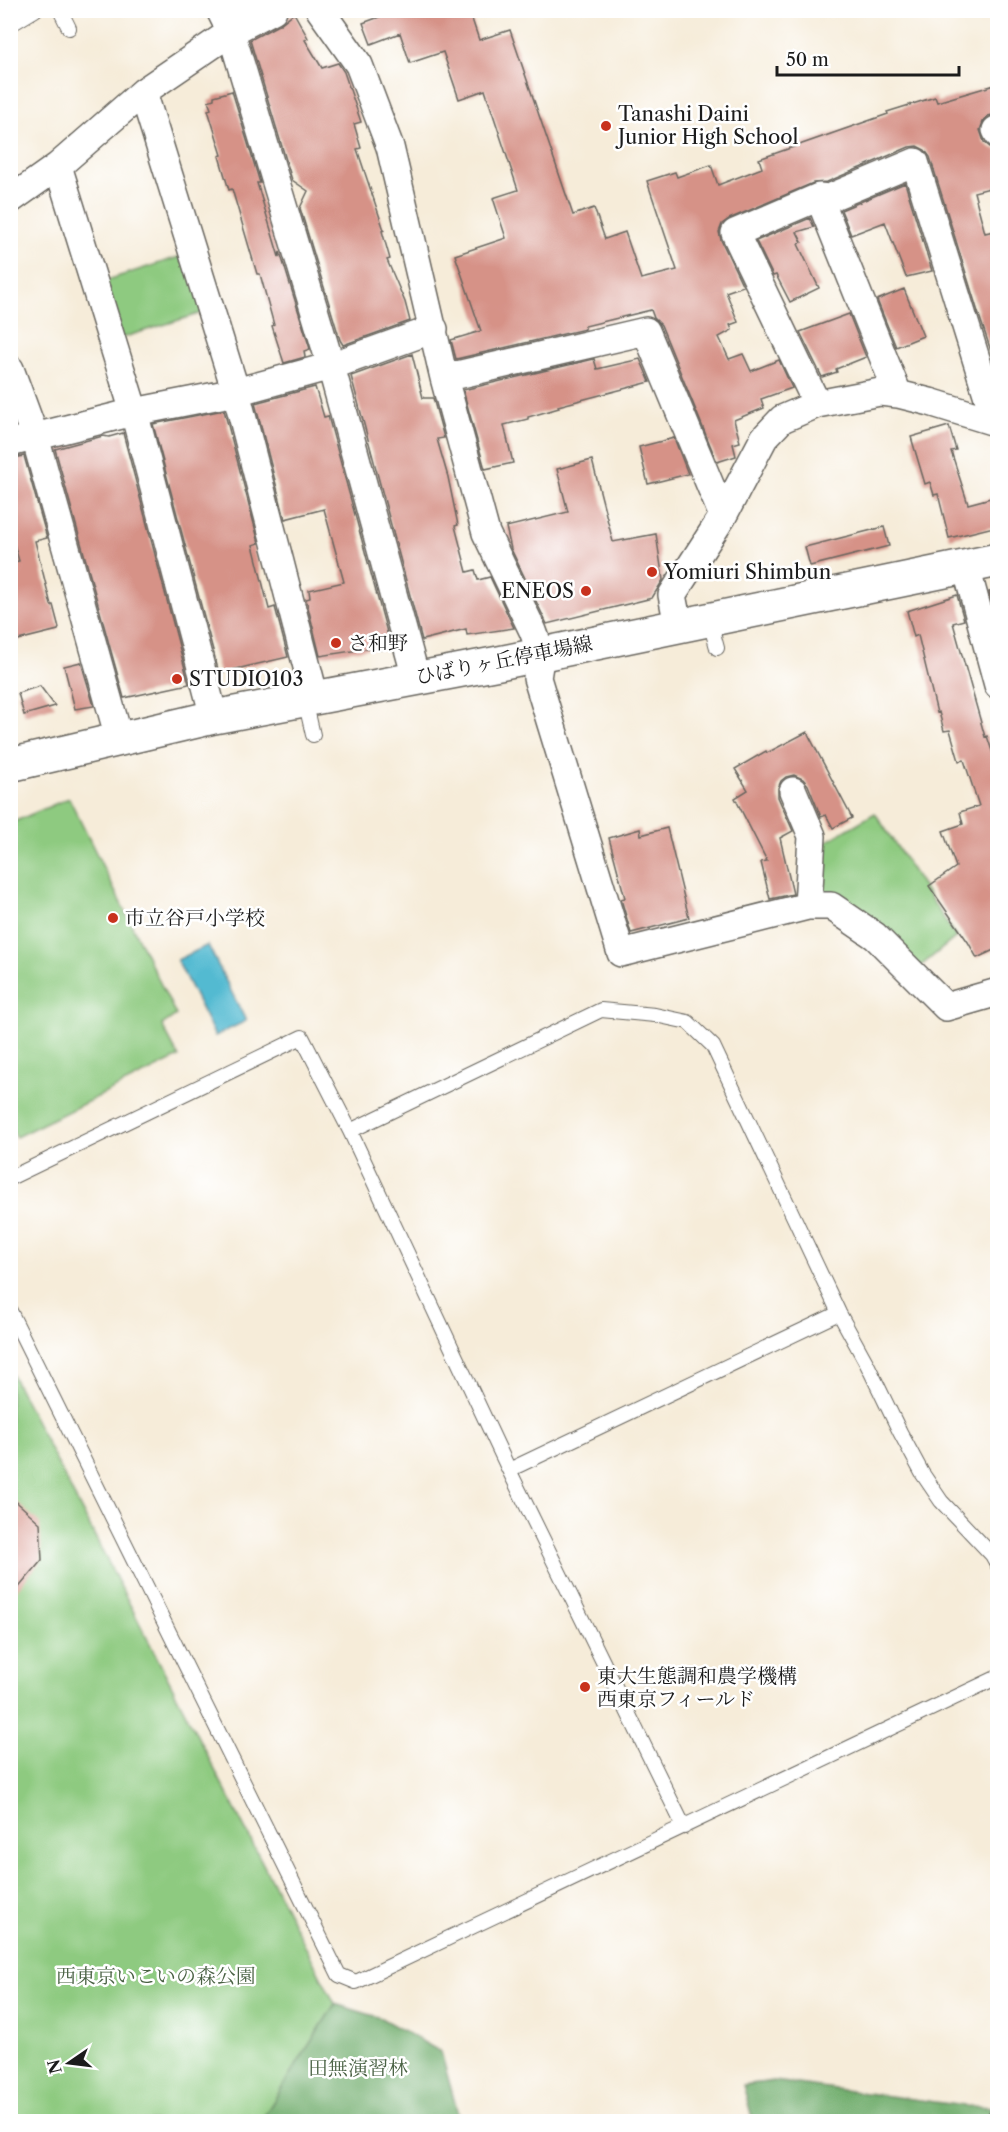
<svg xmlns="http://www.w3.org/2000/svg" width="1008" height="2132" font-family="'Libre Caslon Text','Noto Serif JP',serif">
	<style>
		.green { fill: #8eca80; stroke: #55734e; stroke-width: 1.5 }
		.forest { fill: #72ae6e; stroke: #476545; stroke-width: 1.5 }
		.water { fill: #53bad1; stroke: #386b76; stroke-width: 1.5 }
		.building { fill: #d69287 }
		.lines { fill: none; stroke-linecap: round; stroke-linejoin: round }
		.service-casing { stroke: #68655e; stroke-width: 16 }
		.minor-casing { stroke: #68655e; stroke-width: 30 }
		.secondary-casing { stroke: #68655e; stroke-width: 36 }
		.service { stroke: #fff; stroke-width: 14 }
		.minor { stroke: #fff; stroke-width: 27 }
		.secondary { stroke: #fff; stroke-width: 33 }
		.poi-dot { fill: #c8321e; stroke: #fff; stroke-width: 2 }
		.labels { text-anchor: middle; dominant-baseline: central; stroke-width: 5; stroke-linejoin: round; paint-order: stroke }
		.poi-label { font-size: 20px; fill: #1c1c1c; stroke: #fff; text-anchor: start }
		.street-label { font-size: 20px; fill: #1c1c1c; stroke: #fff }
		.park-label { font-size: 20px; fill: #4a6244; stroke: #fff }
	</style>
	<rect width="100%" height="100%" fill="#fff"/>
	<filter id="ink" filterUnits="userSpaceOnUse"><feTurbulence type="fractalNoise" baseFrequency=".0167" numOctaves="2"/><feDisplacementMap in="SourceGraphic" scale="12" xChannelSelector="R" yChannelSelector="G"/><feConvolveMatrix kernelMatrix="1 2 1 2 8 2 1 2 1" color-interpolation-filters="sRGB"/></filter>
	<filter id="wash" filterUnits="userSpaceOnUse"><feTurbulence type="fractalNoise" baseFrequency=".008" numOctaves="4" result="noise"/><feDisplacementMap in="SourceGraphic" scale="24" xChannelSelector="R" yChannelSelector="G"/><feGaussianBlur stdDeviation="1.35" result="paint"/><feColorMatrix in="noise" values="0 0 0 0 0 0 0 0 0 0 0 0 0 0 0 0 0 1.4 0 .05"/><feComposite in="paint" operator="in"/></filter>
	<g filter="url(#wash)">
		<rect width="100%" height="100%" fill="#f6ecd9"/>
		<path class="green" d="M 188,254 L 205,312 L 115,340 L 98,283 Z
			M 69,798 L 176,1015 L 162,1025 L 179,1057 L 16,1137 L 10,1125 L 11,823 Z
			M 875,813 L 956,937 L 917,969 L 818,904 L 824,843 Z
			M 10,1371 L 335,2004 L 261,2121 L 11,2121 Z"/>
		<path class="forest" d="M 335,2004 L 381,2018 L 441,2052 L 460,2121 L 261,2121 Z
			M 774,2081 L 966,2106 L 997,2107 L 997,2121 L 753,2121 L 743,2085 Z"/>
		<path class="water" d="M 208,945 L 246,1021 L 215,1036 L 177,960 Z"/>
		<g id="blocks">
			<path class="building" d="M 398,10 L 469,10 L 479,40 L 510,30 L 573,215 L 594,208 L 605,239 L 625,232 L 641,279 L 677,270 L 647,181 L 675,172 L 677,177 L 711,165 L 718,185 L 762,168 L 759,159 L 888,114 L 887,112 L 935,97 L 937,102 L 998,84 L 998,114 L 988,116 L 983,122 L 980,130 L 984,142 L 990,147 L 998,150 L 998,186 L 974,192 L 985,233 L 998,230 L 998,357 L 993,357 L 978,312 L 930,157 L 925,150 L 917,146 L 909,147 L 827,182 L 813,183 L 729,219 L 722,224 L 719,232 L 721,240 L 743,286 L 726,292 L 738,322 L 730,325 L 732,330 L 719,337 L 729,359 L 743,354 L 751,371 L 779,360 L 792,388 L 761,399 L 764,408 L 734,420 L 740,442 L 733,444 L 736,456 L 717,462 L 661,325 L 654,318 L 651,310 L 585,326 L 585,329 L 456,359 L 451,340 L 481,331 L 455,255 L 506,238 L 493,198 L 518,190 L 485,90 L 459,99 L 443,52 L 410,63 L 400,33 L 371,44 L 363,23 Z
				M 294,13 L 308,38 L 305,40 L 322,68 L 338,63 L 344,72 L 361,122 L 354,124 L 361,148 L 357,149 L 384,230 L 382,231 L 390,259 L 387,260 L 405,302 L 410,321 L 343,345 L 340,340 L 300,208 L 308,191 L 292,180 L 250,40 L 280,24 Z
				M 232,91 L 260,183 L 257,183 L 279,257 L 280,252 L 310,349 L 304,351 L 305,357 L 284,363 L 272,326 L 274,325 L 260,274 L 257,274 L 232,189 L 229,190 L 219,156 L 222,155 L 208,110 L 211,109 L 208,101 L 214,99 L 214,96 Z
				M 905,183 L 932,271 L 906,277 L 885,222 L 851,235 L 841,210 Z
				M 810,218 L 814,227 L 797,232 L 802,242 L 798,244 L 819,288 L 790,302 L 776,275 L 773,276 L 756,241 Z
				M 904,289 L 923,336 L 896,347 L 877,300 Z
				M 849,314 L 866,357 L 836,369 L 837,372 L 822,377 L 800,332 Z
				M 412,354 L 423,398 L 433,398 L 444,438 L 437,439 L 448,477 L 458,525 L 455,526 L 467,572 L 475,570 L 478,580 L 490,577 L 514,628 L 467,635 L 466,629 L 422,640 L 351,376 Z
				M 594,359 L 597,369 L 640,359 L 650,382 L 558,406 L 559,408 L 528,417 L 528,419 L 504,425 L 513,463 L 485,469 L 463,390 Z
				M 315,387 L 324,417 L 328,416 L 391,647 L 379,650 L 378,647 L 320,656 L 306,599 L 310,598 L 309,590 L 344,582 L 324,509 L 285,519 L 255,403 Z
				M 224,410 L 259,543 L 253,545 L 269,609 L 275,607 L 288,657 L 219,673 L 153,424 Z
				M 949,426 L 956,450 L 951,451 L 968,504 L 998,496 L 998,526 L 949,538 L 938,494 L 934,495 L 930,482 L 925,484 L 911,437 Z
				M 123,433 L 189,684 L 124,698 L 55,449 L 103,436 L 109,437 Z
				M 674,438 L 688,474 L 648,484 L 639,447 Z
				M 24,456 L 47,538 L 35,541 L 51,605 L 53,605 L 59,628 L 58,630 L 10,642 L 10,563 L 19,561 L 10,530 L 10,459 Z
				M 592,460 L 613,542 L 656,534 L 663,580 L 652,598 L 547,624 L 511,549 L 506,527 L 568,512 L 557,469 Z
				M 884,527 L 889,546 L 810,566 L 805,547 Z
				M 998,590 L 998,611 L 995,612 L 989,592 Z
				M 957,595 L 964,620 L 953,623 L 985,737 L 987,736 L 998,769 L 998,948 L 977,958 L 968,942 L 929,886 L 956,867 L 943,831 L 963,824 L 960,812 L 979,806 L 964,760 L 959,761 L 950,730 L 944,731 L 939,712 L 937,713 L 918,635 L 914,637 L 907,611 Z
				M 81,662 L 94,706 L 75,709 L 64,666 Z
				M 40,686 L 55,706 L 24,715 L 18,693 Z
				M 807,732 L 852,818 L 833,828 L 826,815 L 821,817 L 808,785 L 803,779 L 794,775 L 786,777 L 781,781 L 778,788 L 778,797 L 793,831 L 780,838 L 793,894 L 770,899 L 761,862 L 767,861 L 735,798 L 748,790 L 735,769 L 766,751 L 767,753 Z
				M 667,828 L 689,918 L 631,933 L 621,899 L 625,898 L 609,838 L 640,829 L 641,835 Z
				M 10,1496 L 40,1523 L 42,1560 L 10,1598 Z"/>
		</g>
	</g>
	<g filter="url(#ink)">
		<use href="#blocks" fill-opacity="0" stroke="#68655e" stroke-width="1.5"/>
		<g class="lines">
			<defs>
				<path id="service" d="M 60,10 L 69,28
					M 10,25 L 35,10
					M 709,618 L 717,648
					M 305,700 L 313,735
					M 350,1131 L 601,1010 L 655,1015 L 688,1022 L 713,1046 L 839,1313 L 867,1364 L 900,1432 L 922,1473 L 941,1501 L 992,1555 L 998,1566
					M 10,1178 L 302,1037 L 350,1131 L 509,1470 L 684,1827
					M 10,1311 L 339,1975 L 356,1982 L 998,1677
					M 509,1470 L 839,1313
					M 988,2122 L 998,2116"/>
				<path id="minor" d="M 220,10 L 231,32 L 331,366 L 416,678
					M 320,10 L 359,65 L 390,147 L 444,378 L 486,533 L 533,631 L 541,653 L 537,678 L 621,953 L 808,906 L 831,906 L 875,936 L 946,1007 L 998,992
					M 143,92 L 236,392 L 315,698
					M 996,130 L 998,134
					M 58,166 L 134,412 L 214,717
					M 819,197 L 898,394
					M 10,200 L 58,166 L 143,92 L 231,32 L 273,10
					M 10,369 L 35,437 L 119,738
					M 444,378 L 646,331 L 723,516
					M 817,404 L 735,233 L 819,197 L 829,198 L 915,162 L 996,423
					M 10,443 L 134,412 L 236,392 L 331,366 L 434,329
					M 966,567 L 998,685
					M 678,625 L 672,595 L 723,516 L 764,438 L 782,419 L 817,404 L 880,392 L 898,394 L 930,402 L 998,423
					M 793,791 L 812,836 L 808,906"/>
				<path id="secondary" d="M 10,765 L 214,717 L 499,663 L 998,560"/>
			</defs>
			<use href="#service" class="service-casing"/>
			<use href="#minor" class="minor-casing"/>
			<use href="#secondary" class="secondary-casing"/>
			<use href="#service" class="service"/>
			<use href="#minor" class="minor"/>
			<use href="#secondary" class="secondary"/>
		</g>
	</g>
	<g class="poi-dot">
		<circle cx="606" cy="126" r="6"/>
		<circle cx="652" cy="572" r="6"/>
		<circle cx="586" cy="591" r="6"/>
		<circle cx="336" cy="643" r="6"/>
		<circle cx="177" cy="679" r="6"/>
		<circle cx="113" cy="918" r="6"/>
		<circle cx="585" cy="1687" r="6"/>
	</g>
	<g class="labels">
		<g class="poi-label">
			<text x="618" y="114">Tanashi Daini<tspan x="618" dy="23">Junior High School</tspan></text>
			<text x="664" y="572">Yomiuri Shimbun</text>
			<text x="574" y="591" text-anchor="end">ENEOS</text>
			<text x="348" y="643">さ和野</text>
			<text x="189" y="679">STUDIO103</text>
			<text x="125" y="918">市立谷戸小学校</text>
			<text x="597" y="1676">東大生態調和農学機構<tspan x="597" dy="23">西東京フィールド</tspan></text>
		</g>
		<g class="street-label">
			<text transform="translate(504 660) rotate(-11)">ひばりヶ丘停車場線</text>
		</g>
		<g class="park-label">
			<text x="156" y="1976">西東京いこいの森公園</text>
			<text x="358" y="2068">田無演習林</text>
		</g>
	</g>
	<rect width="1008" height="2132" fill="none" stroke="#fff" stroke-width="36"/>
	<g transform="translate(69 2063) rotate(256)" stroke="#ffffff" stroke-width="4.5" paint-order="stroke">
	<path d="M0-4.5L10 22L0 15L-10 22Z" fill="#1c1c1c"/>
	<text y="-9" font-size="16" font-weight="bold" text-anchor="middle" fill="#1c1c1c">N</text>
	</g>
	<path d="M777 66v9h182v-9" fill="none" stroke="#1c1c1c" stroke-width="3"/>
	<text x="786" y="66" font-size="18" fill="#1c1c1c" stroke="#ffffff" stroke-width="4.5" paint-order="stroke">50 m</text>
</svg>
